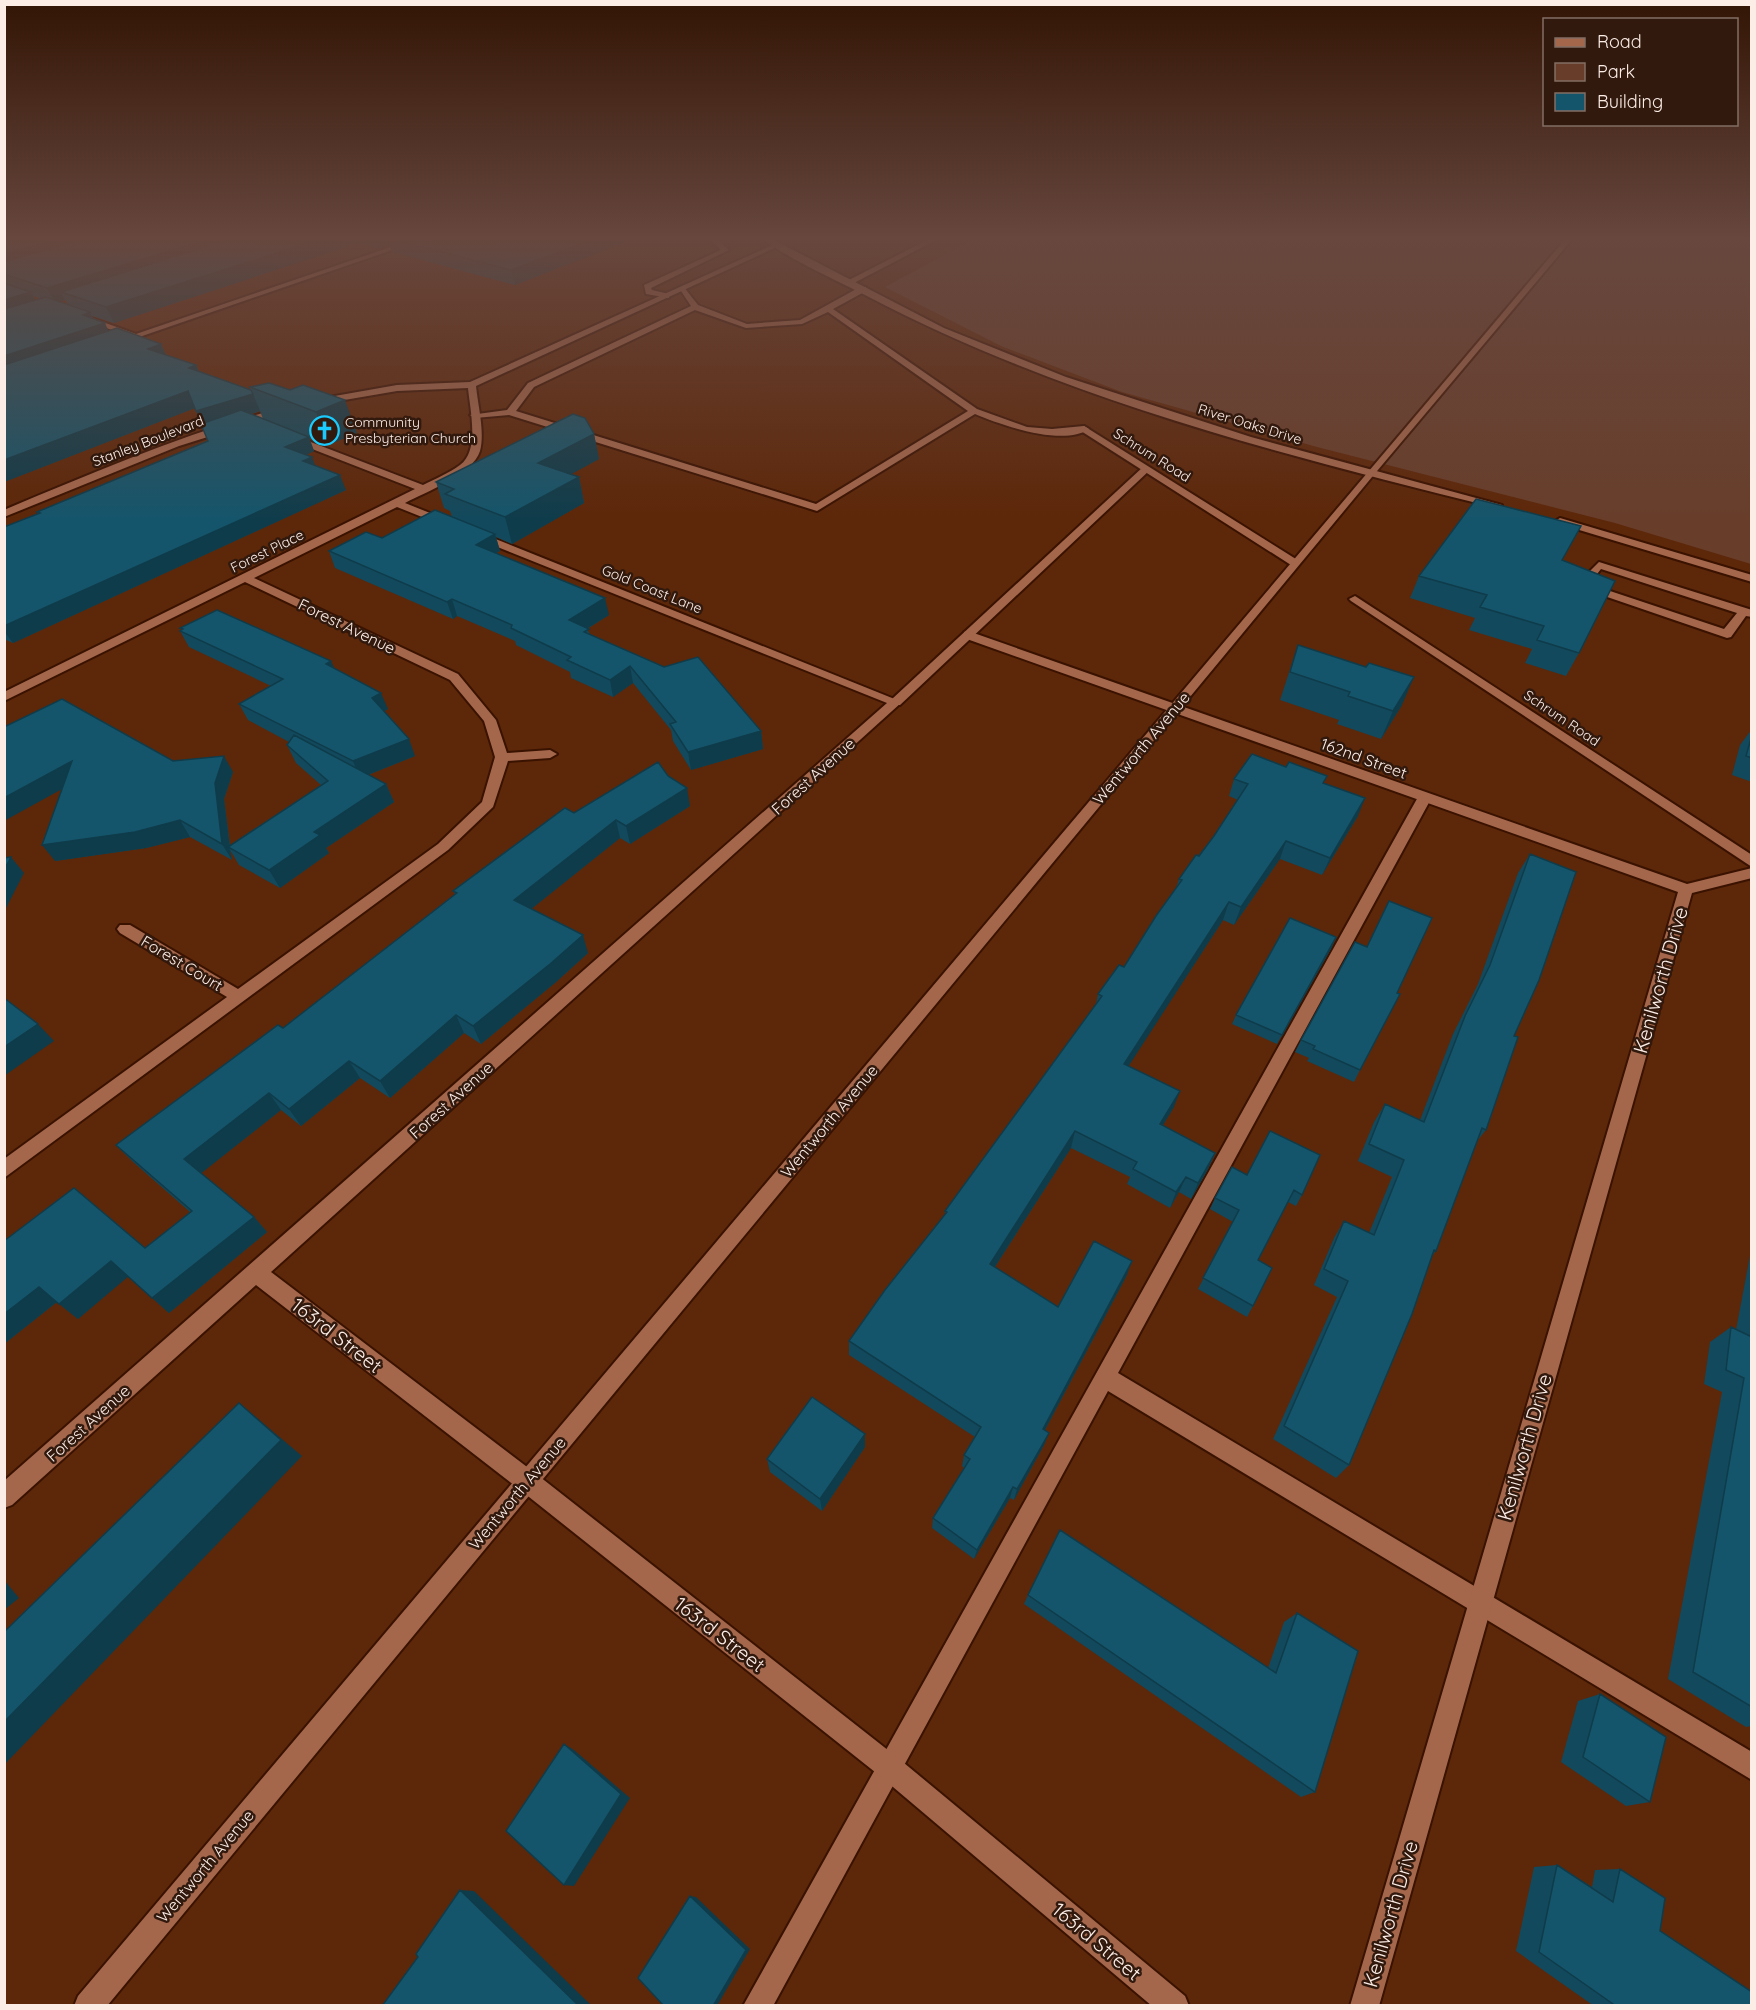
<svg xmlns="http://www.w3.org/2000/svg" width="1756" height="2010" font-family="Quicksand,sans-serif">
	<style>
		.green { fill: #683e2b }
		.lines { fill: none; stroke-linecap: round; stroke-linejoin: round }
		.service-casing { stroke: #3a1200; stroke-width: 4 }
		.minor-casing { stroke: #3a1200; stroke-width: 4 }
		.tertiary-casing { stroke: #3a1200; stroke-width: 4 }
		.secondary-casing { stroke: #3a1200; stroke-width: 4 }
		.service { fill: #a4674c; fill-rule: evenodd }
		.minor { fill: #a4674c; fill-rule: evenodd }
		.tertiary { fill: #a4674c; fill-rule: evenodd }
		.secondary { fill: #a4674c; fill-rule: evenodd }
		.wall { fill: #12495c; fill-rule: evenodd }
		.shaded-wall { fill: #0f3c4b }
		.building { fill: #15556b; stroke: #0f3c4b; stroke-width: 1.5 }
		.labels { text-anchor: middle; dominant-baseline: central; stroke-width: 5; stroke-linejoin: round; paint-order: stroke }
		.far-poi-label { font-size: 14px; fill: #fcede7; stroke: #31190d; text-anchor: start }
		.far-street-label { font-size: 14px; fill: #fcede7; stroke: #31190d }
		.street-label { font-size: 16px; fill: #fcede7; stroke: #31190d }
		.near-street-label { font-size: 20px; fill: #fcede7; stroke: #31190d }
	</style>
	<rect width="100%" height="100%" fill="#5d2709"/>
	<path class="green" d="M 978,237 L 1751,237 L 1751,564 L 1615,523 L 1317,447 L 1122,392 L 1001,346 L 885,287 Z"/>
	<g class="lines">
		<defs>
			<path id="service" d="M 708,237 L 715,237 L 729,250 L 651,288 L 652,290 L 669,294 L 669,298 L 646,294 L 644,285 L 721,250 Z
				M 933,237 L 942,237 L 852,284 L 845,282 Z
				M 683,286 L 698,305 L 747,324 L 800,320 L 860,287 L 866,287 L 866,291 L 833,309 L 977,409 L 1027,427 L 1052,429 L 1084,426 L 1089,429 C 1063,447 1001,425 975,414 L 817,511 L 509,415 L 475,418 L 470,415 L 507,410 L 528,383 L 691,306 L 679,288 ZM 695,310 L 746,328 L 802,324 L 828,312 L 968,411 L 816,504 L 516,411 L 534,387 Z
				M 1143,467 L 1151,469 L 900,705 L 892,705 L 892,699 Z
				M 1599,562 L 1752,610 L 1752,617 L 1746,616 L 1731,637 L 1727,638 L 1578,587 L 1578,583 ZM 1601,569 L 1737,613 L 1724,629 L 1589,584 Z
				M 1425,793 L 1432,797 L 1118,1373 L 1752,1752 L 1752,1780 L 1108,1391 L 773,2006 L 743,2006 L 1418,797 Z"/>
			<path id="minor" d="M 420,237 L 430,237 L 119,344 L 116,340 L 128,336 L 82,319 L 89,317 L 136,334 Z
				M 777,243 L 779,246 L 476,386 C 478,406 485,432 480,451 C 473,474 426,492 405,503 L 450,521 L 450,525 L 442,525 L 397,507 L 254,578 L 458,674 L 496,720 L 507,753 L 550,750 L 557,754 L 550,758 L 508,761 L 493,807 L 448,850 L 4,1178 L 4,1159 L 227,997 L 120,933 L 117,929 L 120,925 L 130,925 L 238,989 L 438,844 L 482,802 L 495,757 L 484,721 L 450,680 L 245,582 L 4,701 L 4,692 L 415,489 L 289,440 L 289,436 L 295,436 L 423,485 C 435,479 449,473 460,465 C 480,451 470,409 468,388 L 397,391 L 315,405 L 312,404 L 312,400 L 397,385 L 470,382 Z
				M 281,408 L 284,409 L 284,413 L 179,446 L 4,517 L 4,510 C 95,472 185,433 281,408 Z
				M 1084,426 L 1299,561 L 1300,563 L 1291,565 L 1081,431 L 1081,427 Z
				M 475,534 L 483,534 L 902,702 L 271,1272 L 535,1473 L 898,1758 L 1185,1996 L 1189,2006 L 1152,2006 L 880,1776 L 519,1489 L 256,1285 L 12,1505 L 4,1508 L 4,1481 L 887,703 L 475,538 Z
				M 1355,596 L 1752,855 L 1752,867 L 1351,601 L 1349,599 Z
				M 968,631 L 1687,884 L 1752,868 L 1752,878 L 1692,893 L 1379,2006 L 1350,2006 L 1678,892 L 964,638 L 964,632 Z"/>
			<path id="tertiary" d="M 1567,237 L 1574,237 L 1372,477 L 107,2006 L 74,2006 L 78,1996 Z"/>
			<path id="secondary" d="M 760,237 L 768,237 L 944,328 L 1066,377 L 1251,437 L 1502,505 L 1497,508 C 1283,455 1063,399 867,296 C 834,279 788,259 760,237 Z
				M 1560,518 L 1752,575 L 1752,582 L 1556,523 L 1555,521 Z"/>
		</defs>
		<use href="#service" class="service-casing"/>
		<use href="#minor" class="minor-casing"/>
		<use href="#tertiary" class="tertiary-casing"/>
		<use href="#secondary" class="secondary-casing"/>
		<use href="#service" class="service"/>
		<use href="#minor" class="minor"/>
		<use href="#tertiary" class="tertiary"/>
		<use href="#secondary" class="secondary"/>
	</g>
	<path class="wall" d="M 4,237 L 638,237 L 515,285 L 392,252 L 390,245 L 378,249 L 358,243 L 114,323 L 92,316 L 94,319 L 108,331 L 161,344 L 166,355 L 196,365 L 199,371 L 251,390 L 250,387 L 269,383 L 357,433 L 328,445 L 309,438 L 314,451 L 306,455 L 315,466 L 346,490 L 13,643 L 4,639 L 4,527 L 38,514 L 37,512 L 208,441 L 195,408 L 4,482 ZM 33,296 L 41,299 L 36,300 ZM 65,300 L 68,304 L 59,302 ZM 260,411 L 263,419 L 251,414 Z
		M 594,434 L 599,459 L 571,474 L 579,477 L 584,503 L 512,544 L 496,537 L 500,551 L 496,553 L 609,615 L 587,629 L 590,634 L 761,731 L 763,749 L 691,770 L 673,741 L 671,730 L 633,683 L 613,697 L 571,678 L 570,672 L 516,645 L 515,641 L 457,616 L 453,619 L 335,568 L 329,551 L 382,538 L 452,517 L 450,511 L 444,508 L 436,482 Z
		M 1563,560 L 1579,653 L 1566,676 L 1525,663 L 1532,649 L 1469,630 L 1475,618 L 1410,598 L 1419,576 Z
		M 180,628 L 335,669 L 388,709 L 384,711 L 415,756 L 368,775 L 386,784 L 394,802 L 326,848 L 329,853 L 280,888 L 239,865 L 230,850 L 232,860 L 190,837 L 146,848 L 55,861 L 62,789 L 4,727 L 173,761 L 233,772 L 224,799 L 230,845 L 321,785 L 296,763 L 287,745 L 289,742 L 248,720 L 239,704 L 271,686 L 189,647 L 180,631 L 182,630 Z
		M 1298,645 L 1402,705 L 1381,739 L 1337,724 L 1339,720 L 1280,700 Z
		M 1752,729 L 1752,782 L 1732,775 L 1740,745 Z
		M 1234,779 L 1325,784 L 1358,816 L 1322,875 L 1280,859 L 1234,925 L 1223,920 L 1128,1066 L 1174,1107 L 1163,1125 L 1215,1153 L 1208,1169 L 1191,1199 L 1179,1192 L 1170,1208 L 1127,1184 L 1130,1177 L 1071,1148 L 995,1267 L 1058,1307 L 1127,1275 L 1045,1430 L 1049,1433 L 1044,1445 L 1014,1500 L 1010,1498 L 974,1559 L 932,1528 L 933,1518 L 964,1468 L 962,1466 L 964,1455 L 975,1437 L 849,1355 L 849,1341 L 945,1215 L 945,1211 L 1096,1004 L 1098,994 L 1124,967 L 1176,888 L 1179,879 L 1214,836 L 1238,800 L 1229,796 Z
		M 690,806 L 630,844 L 620,838 L 531,909 L 588,953 L 556,982 L 481,1044 L 464,1033 L 390,1098 L 360,1078 L 301,1126 L 281,1110 L 201,1173 L 254,1217 L 267,1232 L 169,1313 L 128,1276 L 78,1319 L 57,1302 L 4,1344 L 4,1241 L 145,1248 L 190,1212 L 132,1161 L 116,1145 L 283,1028 L 455,894 L 453,891 L 574,813 Z
		M 1530,854 L 1514,1036 L 1486,1130 L 1477,1141 L 1436,1251 L 1432,1256 L 1349,1465 L 1336,1478 L 1273,1439 L 1337,1297 L 1314,1285 L 1334,1238 L 1344,1221 L 1369,1233 L 1392,1177 L 1358,1161 L 1374,1122 L 1385,1104 L 1420,1120 L 1453,1034 L 1478,984 L 1518,873 Z
		M 1332,947 L 1277,1044 L 1232,1024 L 1236,1015 Z
		M 1397,993 L 1360,1070 L 1354,1082 L 1307,1061 L 1309,1058 L 1295,1052 L 1301,1040 Z
		M 1270,1131 L 1302,1195 L 1296,1206 L 1288,1202 L 1258,1260 L 1253,1306 L 1247,1317 L 1198,1289 L 1233,1222 L 1210,1209 L 1215,1198 L 1247,1175 Z
		M 1752,1245 L 1752,1726 L 1746,1727 L 1668,1679 L 1722,1392 L 1704,1384 L 1710,1342 L 1731,1327 L 1736,1330 Z
		M 865,1447 L 822,1511 L 770,1472 L 767,1459 Z
		M 1028,1595 L 1268,1668 L 1284,1622 L 1297,1613 L 1315,1792 L 1301,1797 L 1024,1604 Z
		M 1600,1694 L 1650,1802 L 1626,1806 L 1561,1762 L 1578,1701 Z
		M 1557,1865 L 1592,1887 L 1595,1870 L 1620,1869 L 1660,1931 L 1752,2006 L 1594,2006 L 1516,1951 L 1534,1867 Z"/>
	<path class="shaded-wall" d="M 66,237 L 123,237 L 4,272 L 4,254 Z
		M 215,237 L 268,237 L 61,292 L 65,300 L 55,303 L 47,288 Z
		M 327,237 L 356,237 L 358,243 L 114,323 L 106,307 Z
		M 375,237 L 412,237 L 388,238 L 390,245 L 378,249 Z
		M 599,237 L 638,237 L 515,285 L 511,270 Z
		M 31,292 L 39,308 L 4,318 L 4,300 Z
		M 90,312 L 97,326 L 105,323 L 112,339 L 4,375 L 4,356 L 83,315 Z
		M 161,344 L 168,360 L 148,349 Z
		M 196,365 L 203,382 L 189,368 Z
		M 188,391 L 195,408 L 4,482 L 4,460 Z
		M 253,394 L 260,411 L 204,429 L 196,411 Z
		M 345,400 L 357,433 L 328,445 L 316,412 Z
		M 594,434 L 599,459 L 544,489 L 538,463 Z
		M 309,437 L 314,451 L 291,462 L 285,447 Z
		M 312,457 L 318,472 L 303,461 Z
		M 340,475 L 346,490 L 13,643 L 4,631 L 4,626 Z
		M 579,477 L 584,503 L 512,544 L 505,517 Z
		M 495,534 L 500,551 L 481,561 L 476,545 Z
		M 605,598 L 609,615 L 573,637 L 569,620 Z
		M 452,599 L 457,616 L 453,619 L 447,602 Z
		M 331,661 L 339,678 L 326,664 Z
		M 630,666 L 633,683 L 613,697 L 610,680 Z
		M 1414,677 L 1402,705 L 1381,739 L 1393,711 Z
		M 381,693 L 388,709 L 379,714 L 372,698 Z
		M 761,731 L 763,749 L 691,770 L 688,752 Z
		M 409,739 L 415,756 L 360,778 L 353,761 Z
		M 224,756 L 233,772 L 224,799 L 230,848 L 228,847 L 230,850 L 232,860 L 222,844 L 215,783 Z
		M 72,761 L 84,777 L 4,821 L 4,798 Z
		M 386,784 L 394,802 L 326,848 L 329,853 L 280,888 L 269,870 L 314,832 Z
		M 687,788 L 690,806 L 630,844 L 626,826 Z
		M 1365,798 L 1358,816 L 1322,875 L 1330,858 Z
		M 180,820 L 190,837 L 146,848 L 55,861 L 42,845 Z
		M 616,820 L 620,838 L 520,918 L 514,900 Z
		M 1286,841 L 1280,859 L 1234,925 L 1241,907 Z
		M 11,857 L 24,873 L 4,912 L 4,870 Z
		M 1229,902 L 1223,920 L 1119,1081 L 1124,1064 Z
		M 583,935 L 588,953 L 556,982 L 481,1044 L 473,1026 Z
		M 1336,937 L 1332,947 L 1277,1044 L 1282,1035 Z
		M 456,1015 L 464,1033 L 390,1098 L 380,1081 Z
		M 38,1024 L 54,1041 L 4,1076 L 4,1047 Z
		M 349,1061 L 360,1078 L 301,1126 L 289,1109 Z
		M 1180,1091 L 1174,1107 L 1154,1140 L 1160,1124 Z
		M 269,1093 L 281,1110 L 199,1175 L 184,1159 Z
		M 1075,1131 L 1071,1148 L 987,1279 L 990,1264 Z
		M 1215,1153 L 1208,1169 L 1191,1199 L 1198,1183 Z
		M 1186,1177 L 1179,1192 L 1170,1208 L 1176,1192 Z
		M 254,1217 L 267,1232 L 169,1313 L 152,1298 Z
		M 111,1261 L 129,1276 L 78,1319 L 59,1304 Z
		M 1132,1261 L 1127,1275 L 1039,1441 L 1043,1429 Z
		M 39,1287 L 58,1301 L 4,1344 L 4,1314 Z
		M 239,1403 L 302,1456 L 4,1765 L 4,1722 Z
		M 1049,1433 L 1044,1445 L 1014,1500 L 1017,1489 Z
		M 865,1434 L 865,1447 L 822,1511 L 820,1499 Z
		M 1013,1487 L 1010,1498 L 974,1559 L 977,1550 Z
		M 4,1580 L 19,1598 L 4,1610 Z
		M 564,1744 L 574,1750 L 630,1798 L 574,1886 L 564,1885 Z
		M 460,1890 L 474,1891 L 592,2006 L 579,2006 Z
		M 690,1896 L 696,1897 L 750,1949 L 717,2006 L 713,2006 Z"/>
	<path class="building" d="M 4,237 L 66,237 L 4,254 Z
		M 89,237 L 215,237 L 47,288 L 4,274 L 4,262 Z
		M 237,237 L 327,237 L 106,307 L 61,292 Z
		M 390,237 L 599,237 L 511,270 L 388,238 Z
		M 4,283 L 31,292 L 4,300 Z
		M 46,297 L 90,312 L 83,315 L 105,323 L 4,356 L 4,309 Z
		M 117,328 L 161,344 L 148,349 L 196,365 L 189,368 L 251,390 L 253,394 L 196,411 L 188,391 L 4,460 L 4,365 Z
		M 269,383 L 290,390 L 303,385 L 345,400 L 316,412 L 250,387 Z
		M 241,410 L 309,437 L 285,447 L 312,457 L 303,461 L 340,475 L 4,626 L 4,527 L 40,513 L 37,512 L 208,441 L 201,424 Z
		M 573,414 L 585,418 L 594,434 L 538,463 L 579,477 L 505,517 L 445,494 L 454,489 L 436,482 Z
		M 1476,499 L 1581,526 L 1562,560 L 1615,581 L 1579,653 L 1537,640 L 1544,626 L 1480,607 L 1487,595 L 1419,576 Z
		M 435,510 L 495,534 L 476,545 L 605,598 L 569,620 L 589,629 L 584,632 L 664,667 L 698,657 L 761,731 L 688,752 L 670,724 L 676,722 L 630,666 L 610,680 L 567,660 L 571,657 L 511,628 L 512,625 L 452,599 L 447,602 L 329,551 L 366,532 L 382,538 Z
		M 217,610 L 331,661 L 326,664 L 381,693 L 372,698 L 409,739 L 353,761 L 239,704 L 283,679 L 180,631 L 183,629 L 180,628 Z
		M 1298,645 L 1366,667 L 1369,663 L 1414,677 L 1393,711 L 1348,696 L 1350,692 L 1290,672 Z
		M 62,699 L 173,761 L 224,756 L 215,783 L 222,844 L 180,820 L 135,832 L 42,845 L 72,761 L 4,798 L 4,727 Z
		M 294,735 L 386,784 L 314,832 L 320,835 L 269,870 L 228,847 L 328,781 L 287,745 Z
		M 1752,735 L 1752,758 L 1746,756 Z
		M 1252,754 L 1286,767 L 1289,762 L 1327,776 L 1323,783 L 1365,798 L 1330,858 L 1286,841 L 1241,907 L 1229,902 L 1124,1064 L 1180,1091 L 1160,1124 L 1215,1153 L 1198,1183 L 1186,1177 L 1176,1192 L 1133,1169 L 1137,1162 L 1075,1131 L 990,1264 L 1058,1307 L 1094,1241 L 1132,1261 L 1043,1429 L 1049,1433 L 1017,1489 L 1013,1487 L 977,1550 L 933,1518 L 970,1459 L 964,1455 L 981,1427 L 849,1341 L 885,1290 L 947,1212 L 945,1211 L 1102,996 L 1098,994 L 1119,965 L 1124,967 L 1156,916 L 1182,880 L 1179,879 L 1196,855 L 1199,856 L 1214,836 L 1248,784 L 1234,779 Z
		M 658,762 L 668,776 L 687,788 L 626,826 L 616,820 L 514,900 L 583,935 L 550,964 L 473,1026 L 456,1015 L 380,1081 L 349,1061 L 289,1109 L 269,1093 L 184,1159 L 254,1217 L 152,1298 L 111,1261 L 59,1304 L 39,1287 L 4,1314 L 4,1241 L 74,1188 L 145,1248 L 192,1211 L 116,1145 L 278,1025 L 283,1028 L 457,893 L 453,891 L 565,808 L 574,813 Z
		M 1530,854 L 1576,872 L 1539,980 L 1514,1036 L 1518,1037 L 1486,1130 L 1482,1128 L 1436,1251 L 1434,1250 L 1412,1314 L 1349,1465 L 1284,1426 L 1348,1281 L 1324,1269 L 1344,1221 L 1374,1235 L 1404,1160 L 1369,1144 L 1385,1104 L 1424,1122 L 1465,1016 L 1490,965 Z
		M 11,857 L 4,870 L 4,858 Z
		M 1389,901 L 1432,918 L 1397,993 L 1400,994 L 1360,1070 L 1313,1049 L 1315,1046 L 1301,1040 L 1355,942 L 1367,947 Z
		M 1290,918 L 1336,937 L 1282,1035 L 1236,1015 Z
		M 4,998 L 38,1024 L 4,1047 Z
		M 1270,1131 L 1320,1155 L 1302,1195 L 1294,1190 L 1258,1260 L 1272,1268 L 1253,1306 L 1203,1278 L 1239,1210 L 1215,1198 L 1232,1167 L 1247,1175 Z
		M 1731,1327 L 1752,1337 L 1752,1707 L 1693,1672 L 1744,1378 L 1726,1370 Z
		M 812,1397 L 865,1434 L 820,1499 L 767,1459 Z
		M 239,1403 L 281,1440 L 4,1722 L 4,1632 Z
		M 1060,1530 L 1276,1673 L 1297,1613 L 1358,1651 L 1315,1792 L 1028,1595 Z
		M 1600,1694 L 1666,1737 L 1650,1802 L 1583,1757 Z
		M 564,1744 L 621,1794 L 564,1885 L 506,1831 Z
		M 1557,1865 L 1613,1902 L 1620,1869 L 1665,1898 L 1660,1931 L 1752,1992 L 1752,2006 L 1616,2006 L 1539,1952 Z
		M 460,1890 L 579,2006 L 382,2006 L 418,1957 L 416,1954 Z
		M 690,1896 L 746,1950 L 713,2006 L 664,2006 L 638,1978 Z"/>
	<linearGradient id="sky" x2="0" y2="1"><stop stop-color="#331505"/><stop offset="0.46" stop-color="#67473e"/><stop offset="1" stop-color="#67473e" stop-opacity="0"/></linearGradient>
	<rect width="1756" height="519" fill="url(#sky)"/>
	<defs>
		<symbol id="church-ring" viewBox="-11 -11 22 22"><circle r="9.5" fill="#31190d" stroke="#1bcafc" stroke-width="1.5"/><path d="M-1.2-6h2.4v3.5h3.3v2.4h-3.3V6h-2.4V-.1h-3.3v-2.4h3.3Z" fill="#1bcafc"/></symbol>
	</defs>
	<g fill-rule="evenodd">
		<use href="#church-ring" x="308" y="414" width="33" height="33"/>
	</g>
	<g class="labels">
		<g class="far-poi-label">
			<text x="345" y="422">Community<tspan x="345" dy="16">Presbyterian Church</tspan></text>
		</g>
		<g class="far-street-label">
			<text transform="translate(1250 424) rotate(17)">River Oaks Drive</text>
			<text transform="translate(148 441) rotate(-21)">Stanley Boulevard</text>
			<text transform="translate(1152 455) rotate(32)">Schrum Road</text>
			<text transform="translate(267 551) rotate(-26)">Forest Place</text>
			<text transform="translate(652 589) rotate(22)">Gold Coast Lane</text>
			<text transform="translate(1562 718) rotate(34)">Schrum Road</text>
		</g>
		<g class="street-label">
			<text transform="translate(347 626) rotate(26)">Forest Avenue</text>
			<text transform="translate(1141 748) rotate(-50)">Wentworth Avenue</text>
			<text transform="translate(1364 758) rotate(20)">162nd Street</text>
			<text transform="translate(813 776) rotate(-42)">Forest Avenue</text>
			<text transform="translate(182 963) rotate(31)">Forest Court</text>
			<text transform="translate(451 1100) rotate(-42)">Forest Avenue</text>
			<text transform="translate(829 1121) rotate(-50)">Wentworth Avenue</text>
			<text transform="translate(88 1423) rotate(-42)">Forest Avenue</text>
			<text transform="translate(517 1493) rotate(-50)">Wentworth Avenue</text>
			<text transform="translate(205 1866) rotate(-50)">Wentworth Avenue</text>
		</g>
		<g class="near-street-label">
			<text transform="translate(1660 980) rotate(-74)">Kenilworth Drive</text>
			<text transform="translate(337 1335) rotate(38)">163rd Street</text>
			<text transform="translate(1524 1447) rotate(-74)">Kenilworth Drive</text>
			<text transform="translate(720 1634) rotate(38)">163rd Street</text>
			<text transform="translate(1390 1914) rotate(-74)">Kenilworth Drive</text>
			<text transform="translate(1097 1941) rotate(40)">163rd Street</text>
		</g>
	</g>
	<rect width="1756" height="2010" fill="none" stroke="#fcede7" stroke-width="12"/>
	<rect x="1543" y="18" width="195" height="108" fill="#31190d" stroke="#826e64" stroke-width="1.5"/>
	<rect x="1555" y="38" width="30" height="9" fill="#a4674c" stroke="#826e64" stroke-width="1.5"/>
	<text x="1597" y="48" font-size="18" fill="#fcede7">Road</text>
	<rect x="1555" y="63" width="30" height="18" fill="#683e2b" stroke="#826e64" stroke-width="1.5"/>
	<text x="1597" y="78" font-size="18" fill="#fcede7">Park</text>
	<rect x="1555" y="93" width="30" height="18" fill="#15556b" stroke="#826e64" stroke-width="1.5"/>
	<text x="1597" y="108" font-size="18" fill="#fcede7">Building</text>
</svg>
